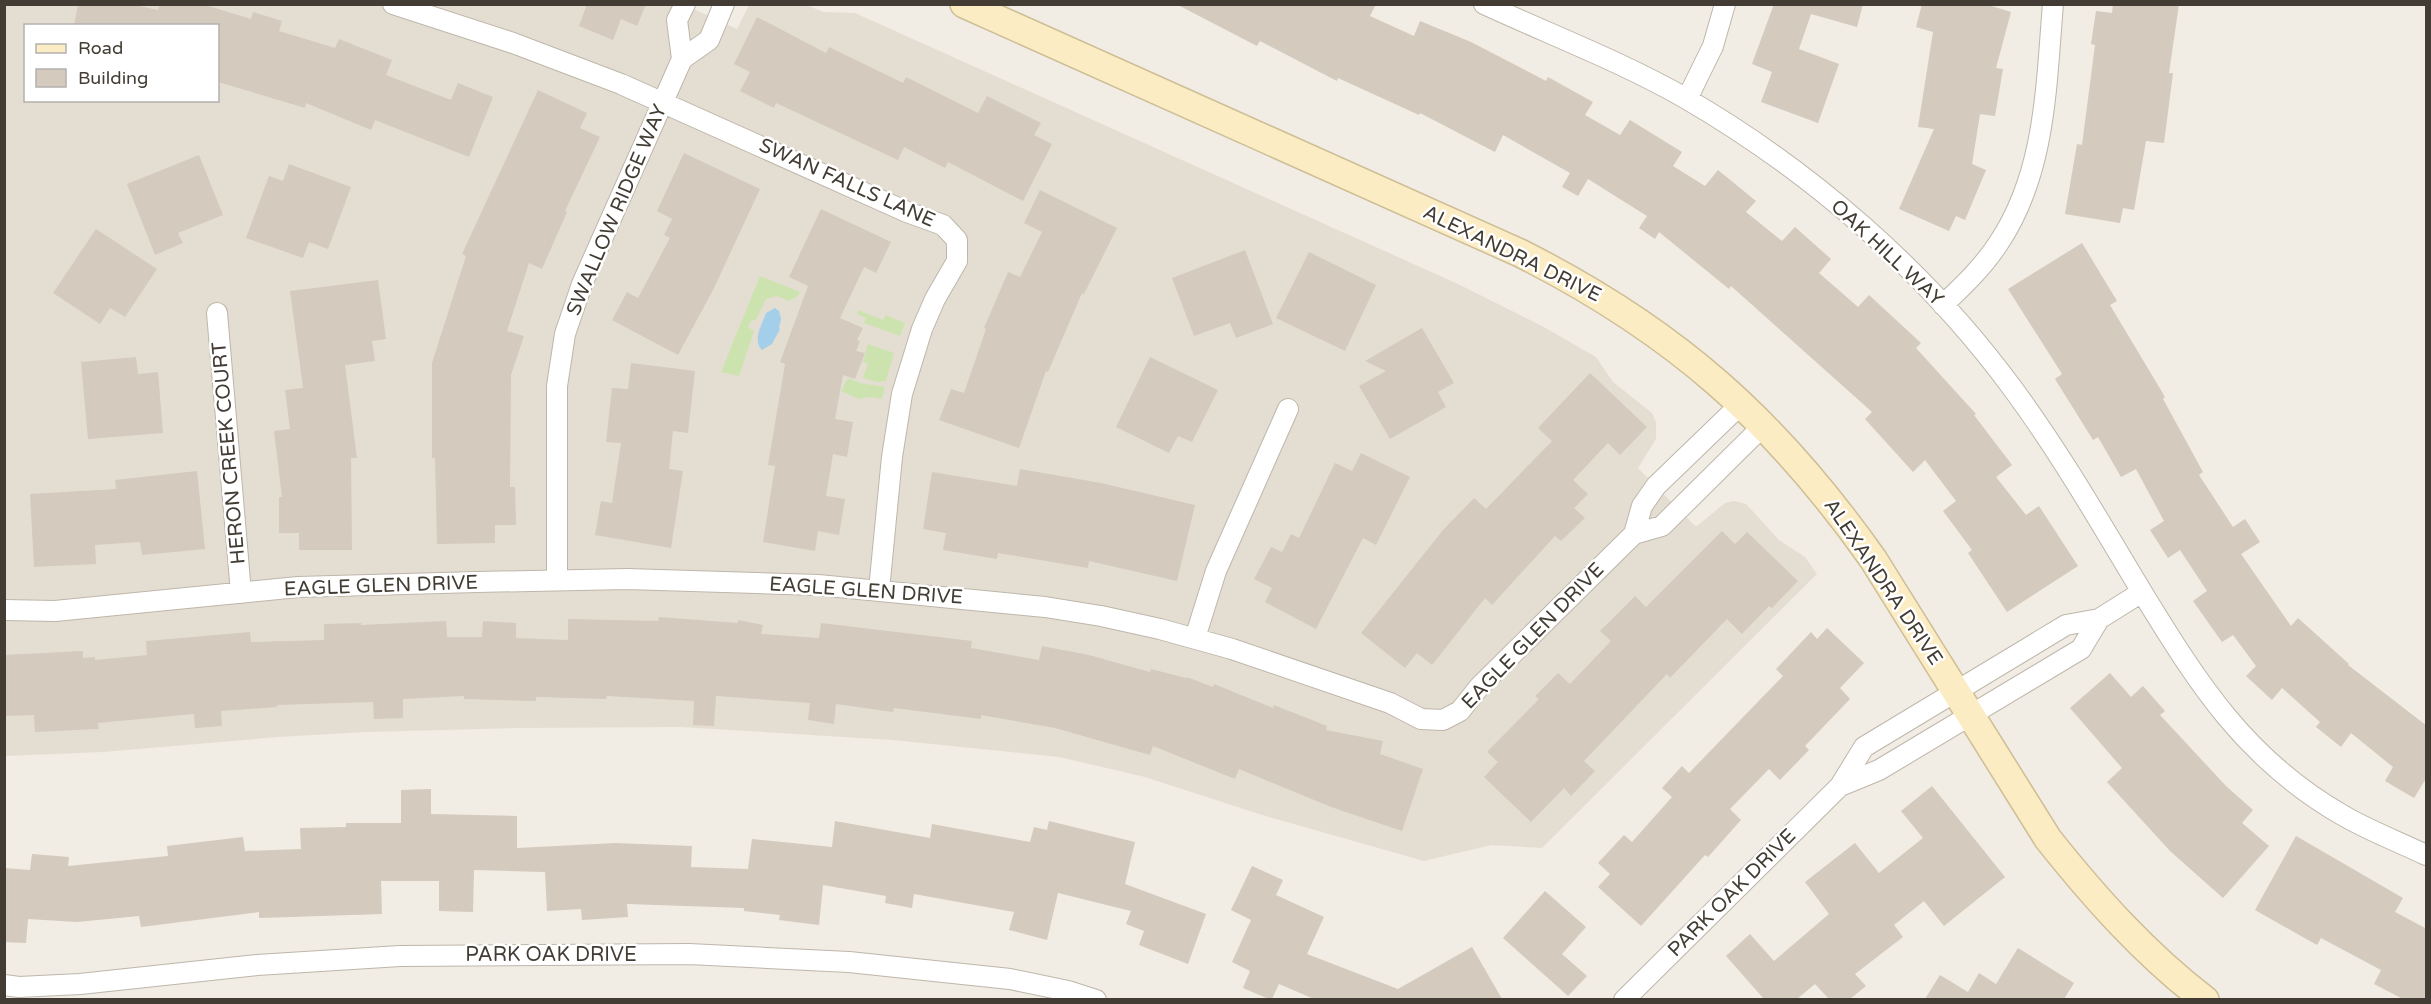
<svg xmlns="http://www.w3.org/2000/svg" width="2431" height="1004" font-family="'Varela Round',sans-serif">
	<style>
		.residential { fill: #e4ded2; fill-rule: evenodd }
		.green { fill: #cde3af }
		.water { fill: #a3cfea }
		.building { fill: #d4cabd }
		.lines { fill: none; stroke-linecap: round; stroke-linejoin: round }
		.street-casing { stroke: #beb6aa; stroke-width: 22 }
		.secondary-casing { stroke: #cebe96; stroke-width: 30 }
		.street { stroke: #fff; stroke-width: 20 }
		.secondary { stroke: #fbecc4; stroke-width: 27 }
		.labels { text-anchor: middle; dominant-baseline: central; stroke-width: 5; stroke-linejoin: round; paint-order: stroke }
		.street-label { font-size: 20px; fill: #423c34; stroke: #fff }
	</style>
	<rect width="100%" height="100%" fill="#f1ece4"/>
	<path class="residential" d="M 683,4 L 737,29 L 749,5 L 807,5 L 823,12 L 855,13 L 1458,284 L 1542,326 L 1596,357 L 1613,382 L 1652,413 L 1656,422 L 1656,439 L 1638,468 L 1694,525 L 1697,526 L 1725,503 L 1734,501 L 1746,504 L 1779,540 L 1805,557 L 1817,574 L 1542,848 L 1491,845 L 1424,861 L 1259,814 L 1145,777 L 1059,757 L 893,740 L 681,727 L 519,728 L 365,732 L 278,737 L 103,752 L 5,756 L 4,5 ZM 26,26 L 218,26 L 218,100 L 26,100 Z"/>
	<path class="green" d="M 760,276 L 800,292 L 798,296 L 789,301 L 777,296 L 766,299 L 756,320 L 751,321 L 748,327 L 754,331 L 739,376 L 721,372 Z
		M 858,310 L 883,320 L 886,315 L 905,323 L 900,336 L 864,323 L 866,318 L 857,314 Z
		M 868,344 L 894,353 L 886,381 L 877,382 L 863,378 L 868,364 L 863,362 Z
		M 848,378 L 860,383 L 885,387 L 882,399 L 870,397 L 859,399 L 841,391 Z"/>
	<path class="water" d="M 775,308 L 779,311 L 781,319 L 779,328 L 780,329 L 772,344 L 762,350 C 752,340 762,325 766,313 Z"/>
	<path class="building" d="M 78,4 L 130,4 L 158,10 L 160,4 L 202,4 L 251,19 L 253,12 L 282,21 L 279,31 L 335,48 L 339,39 L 392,60 L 386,75 L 451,100 L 458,83 L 493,97 L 469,157 L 375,120 L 371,130 L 306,103 L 305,108 L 218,82 L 218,26 L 74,26 Z
		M 587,4 L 646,4 L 637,26 L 621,19 L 613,40 L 579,26 Z
		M 1176,4 L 1376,4 L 1370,16 L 1414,36 L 1420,21 L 1471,42 L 1546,81 L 1548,77 L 1593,102 L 1585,115 L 1620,135 L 1630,120 L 1682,152 L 1673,166 L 1705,186 L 1718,170 L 1756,201 L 1746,212 L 1782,241 L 1795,227 L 1831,259 L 1819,273 L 1858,307 L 1869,295 L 1921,343 L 1916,348 L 1976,414 L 1974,415 L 2012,465 L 1996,477 L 2026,515 L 2039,506 L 2078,566 L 2007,612 L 1968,553 L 1972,550 L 1943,511 L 1956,501 L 1925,460 L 1913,472 L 1865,419 L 1872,412 L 1731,286 L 1729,289 L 1659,232 L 1655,239 L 1639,228 L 1647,216 L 1588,179 L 1578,196 L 1562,187 L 1570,173 L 1503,135 L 1495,152 L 1420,113 L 1419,115 L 1338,78 L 1337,81 L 1260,41 L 1257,46 Z
		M 1774,4 L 1863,4 L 1857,27 L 1811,14 L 1799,49 L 1839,64 L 1818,123 L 1761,102 L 1772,72 L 1752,64 Z
		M 1922,4 L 1985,4 L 2011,12 L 1996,68 L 2003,69 L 1995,116 L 1980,114 L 1972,164 L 1986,170 L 1965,220 L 1956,216 L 1949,231 L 1899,209 L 1934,129 L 1918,127 L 1933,32 L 1916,27 Z
		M 2113,4 L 2179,4 L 2169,73 L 2173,73 L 2164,143 L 2146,141 L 2134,210 L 2123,208 L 2120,223 L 2065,214 L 2077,144 L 2082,145 L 2095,45 L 2091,44 L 2096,11 L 2112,13 Z
		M 757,17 L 826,53 L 829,47 L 903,83 L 906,77 L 978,113 L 987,96 L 1041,123 L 1034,135 L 1052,144 L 1023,201 L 948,162 L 945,168 L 904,147 L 898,160 L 776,103 L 774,108 L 740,91 L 750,72 L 734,64 Z
		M 538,90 L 587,113 L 580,128 L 600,137 L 565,211 L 567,212 L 542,269 L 529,263 L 507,331 L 524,336 L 511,375 L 510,487 L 515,487 L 516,525 L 495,525 L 495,543 L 437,544 L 435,458 L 432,458 L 432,363 L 466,256 L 462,254 Z
		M 684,153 L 760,189 L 714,288 L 678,355 L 612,320 L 627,292 L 638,298 L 670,238 L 664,235 L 672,219 L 657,211 Z
		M 199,155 L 223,215 L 178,233 L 183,243 L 155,255 L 127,184 Z
		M 289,164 L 351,187 L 328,249 L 309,242 L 303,258 L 246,238 L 269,176 L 283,181 Z
		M 1040,190 L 1117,228 L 1084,294 L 1082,293 L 1048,372 L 1046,371 L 1019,448 L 939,420 L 951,389 L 964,393 L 986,329 L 984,328 L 1008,272 L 1020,277 L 1042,232 L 1024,223 Z
		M 821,209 L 891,242 L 876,273 L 864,267 L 840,318 L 863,328 L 857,340 L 860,341 L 856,351 L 865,353 L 855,379 L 843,375 L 835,419 L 853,422 L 847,457 L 833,454 L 826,496 L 845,499 L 839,535 L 818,531 L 815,551 L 763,542 L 775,466 L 768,465 L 785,364 L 780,362 L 808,286 L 789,277 Z
		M 96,229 L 157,269 L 125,317 L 110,308 L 100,324 L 53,293 Z
		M 2082,243 L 2117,301 L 2110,305 L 2165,397 L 2163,399 L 2203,472 L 2199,475 L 2233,527 L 2245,519 L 2260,542 L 2241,554 L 2291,626 L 2298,618 L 2349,664 L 2348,665 L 2427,726 L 2427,777 L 2414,798 L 2385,781 L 2393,767 L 2351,733 L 2341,747 L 2316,727 L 2320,722 L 2282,688 L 2272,700 L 2246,676 L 2256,666 L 2233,635 L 2222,642 L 2193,601 L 2207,591 L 2180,550 L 2168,558 L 2150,530 L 2164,521 L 2136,469 L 2121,477 L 2098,437 L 2093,440 L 2055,379 L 2062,374 L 2008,289 Z
		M 1245,250 L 1273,324 L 1236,338 L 1230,323 L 1194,336 L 1172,278 Z
		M 1309,252 L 1376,285 L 1345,351 L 1276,318 Z
		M 378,280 L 386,339 L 372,341 L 375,361 L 345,365 L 357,458 L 351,458 L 352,550 L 299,550 L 299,533 L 279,533 L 279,497 L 282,497 L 274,431 L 290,429 L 285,390 L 303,388 L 290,291 Z
		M 1422,328 L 1454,383 L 1438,392 L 1446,407 L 1390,439 L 1359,386 L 1386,371 L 1365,361 Z
		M 136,357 L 138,374 L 158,372 L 163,433 L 88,439 L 81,362 Z
		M 1150,357 L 1218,390 L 1192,442 L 1178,436 L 1169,453 L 1116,427 Z
		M 631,363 L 695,371 L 688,433 L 673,431 L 669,469 L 683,471 L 671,548 L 595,535 L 601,501 L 612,503 L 621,443 L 606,442 L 612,388 L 628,389 Z
		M 1590,373 L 1647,427 L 1620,455 L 1608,443 L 1573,480 L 1588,494 L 1574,508 L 1585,518 L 1561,541 L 1555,536 L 1492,605 L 1485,598 L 1432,665 L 1417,653 L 1405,668 L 1361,633 L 1443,530 L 1474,498 L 1486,509 L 1552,441 L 1538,428 Z
		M 1361,453 L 1410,477 L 1376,545 L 1363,538 L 1316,629 L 1265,602 L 1272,588 L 1254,579 L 1271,547 L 1282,552 L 1291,534 L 1299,538 L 1335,463 L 1352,471 Z
		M 1020,469 L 1101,483 L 1195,505 L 1177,581 L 1089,561 L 1088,568 L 998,553 L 997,559 L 943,550 L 946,533 L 923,529 L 932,472 L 1017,486 Z
		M 197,471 L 205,549 L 142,555 L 140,542 L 95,545 L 96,564 L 34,567 L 30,494 L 116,489 L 115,480 Z
		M 1722,531 L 1735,544 L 1747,532 L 1798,581 L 1772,608 L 1769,606 L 1742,634 L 1727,619 L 1670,678 L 1667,674 L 1584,761 L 1595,771 L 1571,796 L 1564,788 L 1531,822 L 1484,777 L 1498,762 L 1487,752 L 1539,699 L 1535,696 L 1558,673 L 1570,684 L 1611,641 L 1600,631 L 1635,596 L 1646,607 Z
		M 659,617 L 738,623 L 738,620 L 763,625 L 761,634 L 819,638 L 821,623 L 972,641 L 971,648 L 1039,660 L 1042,646 L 1089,655 L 1150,672 L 1151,669 L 1186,678 L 1187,677 L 1213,687 L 1214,684 L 1273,708 L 1274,705 L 1327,726 L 1326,730 L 1383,741 L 1380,754 L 1423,769 L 1402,831 L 1331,807 L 1239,769 L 1235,779 L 1153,746 L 1150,755 L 1055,728 L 981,715 L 981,719 L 894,708 L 893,712 L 836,704 L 834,724 L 808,720 L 810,703 L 716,696 L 714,726 L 693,725 L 694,701 L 607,696 L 606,699 L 536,697 L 536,701 L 464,699 L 464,696 L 403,699 L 403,718 L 374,719 L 373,702 L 277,705 L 277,707 L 221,711 L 222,726 L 195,728 L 194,714 L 98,723 L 99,729 L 35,732 L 34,715 L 4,716 L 4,655 L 83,651 L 83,658 L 95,657 L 95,660 L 147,655 L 146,641 L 250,632 L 251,642 L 324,640 L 324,624 L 361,623 L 361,625 L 446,621 L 447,637 L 482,637 L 483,621 L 516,623 L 516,638 L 568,640 L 568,619 L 658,621 Z
		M 1827,628 L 1864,663 L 1840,688 L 1850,699 L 1805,746 L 1809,750 L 1780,780 L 1769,769 L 1730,809 L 1741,820 L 1708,857 L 1705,855 L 1641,926 L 1598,887 L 1610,874 L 1598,863 L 1624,835 L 1632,842 L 1672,797 L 1662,788 L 1682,766 L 1689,773 L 1783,676 L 1776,669 L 1811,632 L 1817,639 Z
		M 2110,673 L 2131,697 L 2143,686 L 2165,711 L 2160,715 L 2226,786 L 2253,810 L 2242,823 L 2269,846 L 2223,898 L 2170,851 L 2107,782 L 2122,768 L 2070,708 Z
		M 1932,786 L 2005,877 L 1944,926 L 1924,901 L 1894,925 L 1903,937 L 1855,974 L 1866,986 L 1850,999 L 1829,999 L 1815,984 L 1797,999 L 1764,999 L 1726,956 L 1750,934 L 1774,961 L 1829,914 L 1805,882 L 1855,843 L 1879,873 L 1923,838 L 1901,811 Z
		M 431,789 L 431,814 L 517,816 L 517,848 L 615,843 L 692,846 L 691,867 L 748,869 L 752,839 L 832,847 L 835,821 L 930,838 L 932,824 L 1030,842 L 1034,827 L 1047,830 L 1049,821 L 1135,842 L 1125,884 L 1206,914 L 1188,964 L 1139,945 L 1144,931 L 1126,924 L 1131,911 L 1058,893 L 1047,940 L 1009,930 L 1014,912 L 914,894 L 912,908 L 885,903 L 886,896 L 823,885 L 819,925 L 779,920 L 780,915 L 744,911 L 744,908 L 627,904 L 628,917 L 582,920 L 581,909 L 547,911 L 545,872 L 474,870 L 473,912 L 439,911 L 439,881 L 381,881 L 382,914 L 259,918 L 259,912 L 141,927 L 139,916 L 77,922 L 28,919 L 26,943 L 4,942 L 4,868 L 30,870 L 32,854 L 69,857 L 68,866 L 168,856 L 167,846 L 243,837 L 245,851 L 301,849 L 300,828 L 346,827 L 346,823 L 401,823 L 401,790 Z
		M 2296,836 L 2403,898 L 2395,912 L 2427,929 L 2427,999 L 2403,999 L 2374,984 L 2381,970 L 2321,938 L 2317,945 L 2255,910 Z
		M 1252,866 L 1283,880 L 1276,895 L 1324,917 L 1307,954 L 1398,989 L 1472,947 L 1502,999 L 1314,999 L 1279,984 L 1272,999 L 1269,999 L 1243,988 L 1250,971 L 1232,962 L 1251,920 L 1231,910 Z
		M 1545,891 L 1586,927 L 1562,954 L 1587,976 L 1568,996 L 1503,938 Z
		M 2018,948 L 2074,983 L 2064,999 L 1925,999 L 1940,975 L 1968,992 L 1979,973 L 1996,984 Z"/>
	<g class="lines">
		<defs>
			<path id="street" d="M 393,4 L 513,43 L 621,84 L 907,212 L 943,225 L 957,240 L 957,261 L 935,299 L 922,329 L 902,394 L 892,457 L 879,590
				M 1484,4 C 1551,35 1622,62 1685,98 C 1811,171 1927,272 2013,389 C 2061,454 2101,524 2142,592 L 2099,619 L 2066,625 L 1864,747 L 1840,786 L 1624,1000
				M 682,59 L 709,40 L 724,4
				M 1687,99 L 1713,46 L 1725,4
				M 1943,305 C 1963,286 1983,267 1998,244 C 2046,173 2046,86 2053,4
				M 217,313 L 241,593
				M 1634,534 L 1662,526 L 1764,425
				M 557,580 L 557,386 L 565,334 L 582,284 L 682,59 L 677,20 L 685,4
				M 2142,592 C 2199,685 2246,760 2344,816 C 2370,831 2399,842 2426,855
				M 4,610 L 55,611 L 298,587 L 477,582 L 627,579 L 818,585 L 1045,607 L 1101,616 L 1160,629 L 1232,649 L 1390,703 L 1421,719 L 1443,720 L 1460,711 L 1480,686 L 1634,534 L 1642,506 L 1656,486 L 1742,403
				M 1195,638 L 1216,571 L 1288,409
				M 1840,786 L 1879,770 L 2081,649 L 2099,619
				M 4,985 L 19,987 L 80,984 L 257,965 L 400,956 L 689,954 L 849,962 L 1010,979 L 1068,991 L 1096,1000"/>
			<path id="secondary" d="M 964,4 L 1520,253 C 1673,330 1774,419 1873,559 L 2048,839 C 2095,898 2145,954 2205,1000"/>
		</defs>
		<use href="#street" class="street-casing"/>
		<use href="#secondary" class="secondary-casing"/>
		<use href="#street" class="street"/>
		<use href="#secondary" class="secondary"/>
	</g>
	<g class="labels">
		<g class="street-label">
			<text transform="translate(847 183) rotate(24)">SWAN FALLS LANE</text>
			<text transform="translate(617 210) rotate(-67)">SWALLOW RIDGE WAY</text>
			<text transform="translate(1887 253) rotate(43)">OAK HILL WAY</text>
			<text transform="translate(1512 254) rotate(26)">ALEXANDRA DRIVE</text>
			<text transform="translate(229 453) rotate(-95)">HERON CREEK COURT</text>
			<text transform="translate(1883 582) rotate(56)">ALEXANDRA DRIVE</text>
			<text transform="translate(381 586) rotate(-2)">EAGLE GLEN DRIVE</text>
			<text transform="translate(866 591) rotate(4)">EAGLE GLEN DRIVE</text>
			<text transform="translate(1533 636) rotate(-46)">EAGLE GLEN DRIVE</text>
			<text transform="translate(1732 893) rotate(-45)">PARK OAK DRIVE</text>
			<text x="551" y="955">PARK OAK DRIVE</text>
		</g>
	</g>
	<rect width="2431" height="1004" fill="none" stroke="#423c34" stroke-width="12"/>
	<rect x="24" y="24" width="195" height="78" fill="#ffffff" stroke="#b3b1ae" stroke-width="1.5"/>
	<rect x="36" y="44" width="30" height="9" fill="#fbecc4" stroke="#b3b1ae" stroke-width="1.5"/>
	<text x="78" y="54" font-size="18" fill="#423c34">Road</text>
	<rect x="36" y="69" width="30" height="18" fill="#d4cabd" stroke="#b3b1ae" stroke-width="1.5"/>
	<text x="78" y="84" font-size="18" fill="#423c34">Building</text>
</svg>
